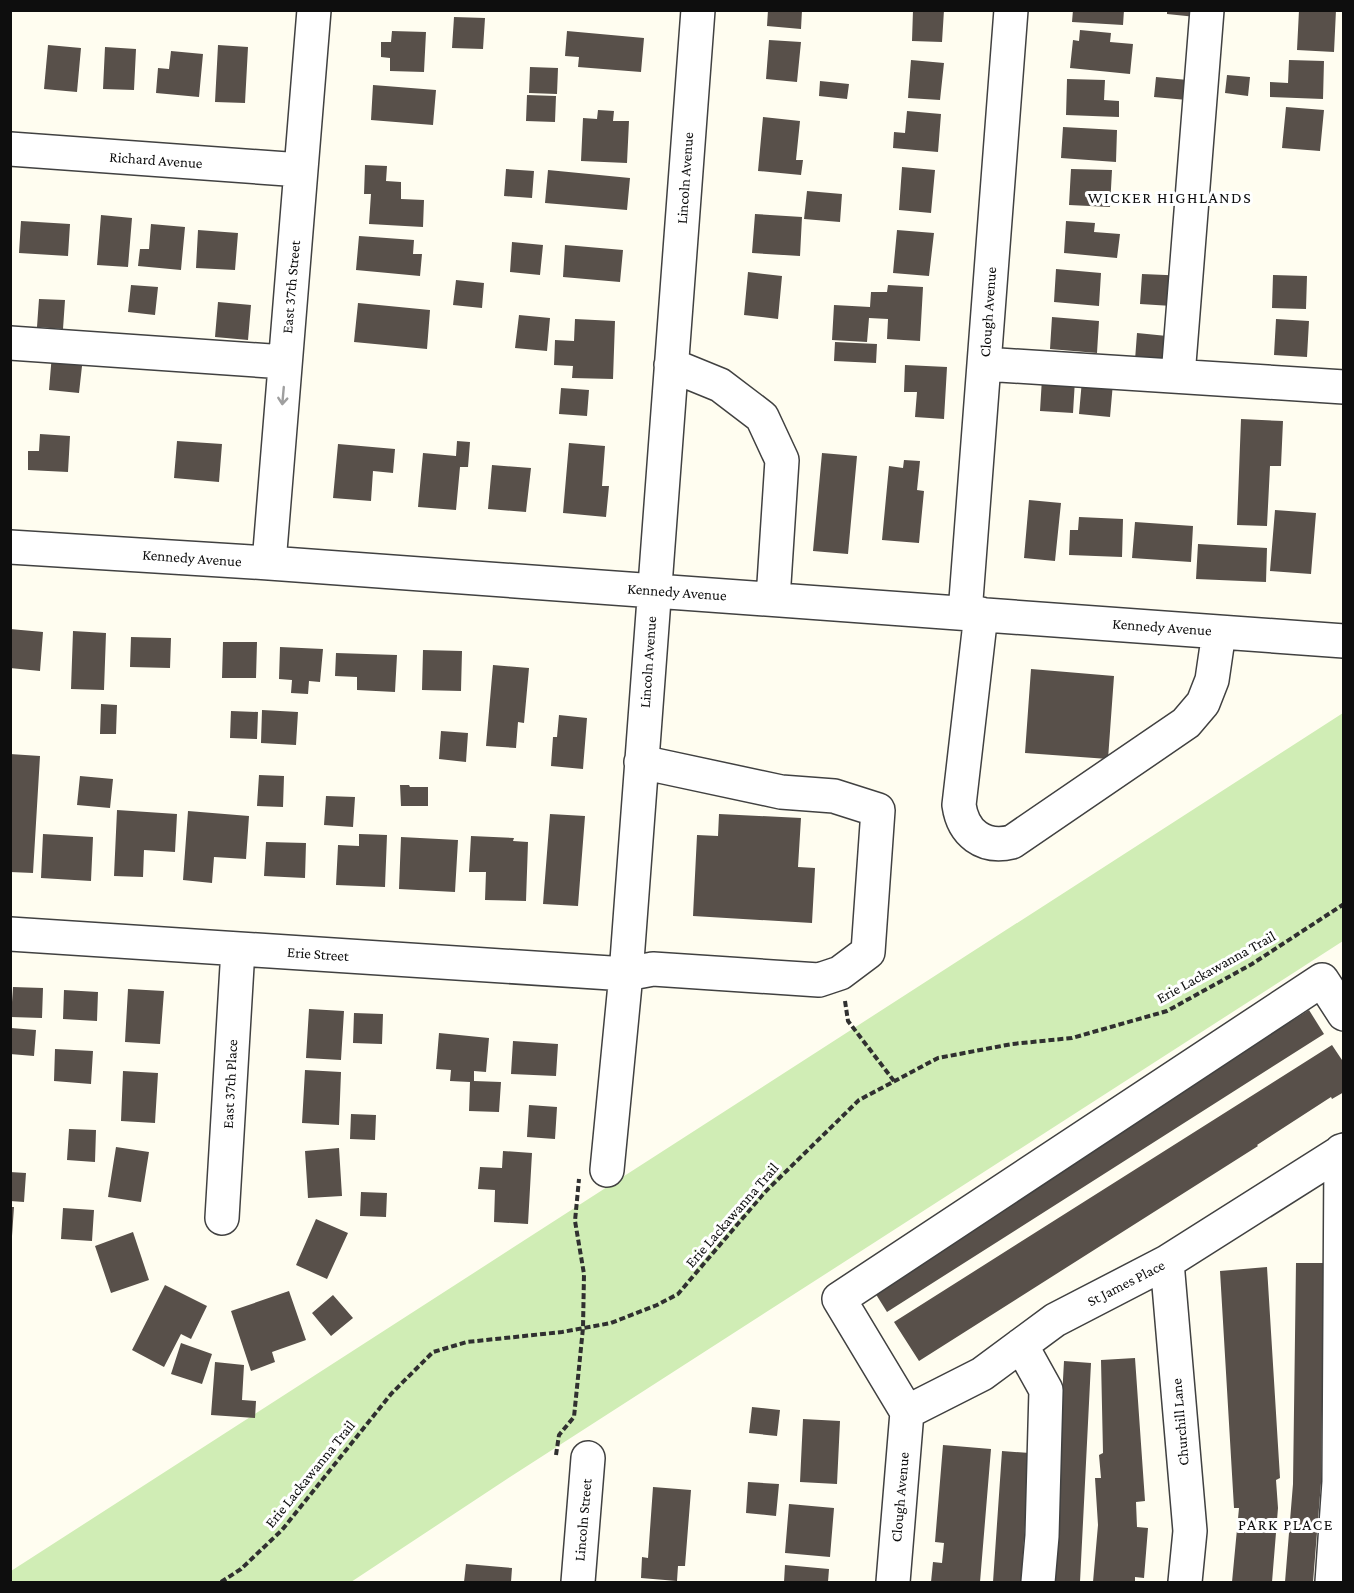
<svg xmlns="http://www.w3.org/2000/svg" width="1354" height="1593" font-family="'Crimson Pro',serif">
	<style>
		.green { fill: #d0edb5 }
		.building { fill: #58504a }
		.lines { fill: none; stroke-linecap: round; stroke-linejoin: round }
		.minor-casing { stroke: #414141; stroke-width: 36 }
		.path { stroke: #303030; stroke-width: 4; stroke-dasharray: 6 3; stroke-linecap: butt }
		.minor { stroke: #fff; stroke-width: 33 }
		.oneway { stroke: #9f9f9f }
		.labels { text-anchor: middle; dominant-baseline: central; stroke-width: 6; stroke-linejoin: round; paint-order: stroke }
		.street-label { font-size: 15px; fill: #0e0e0e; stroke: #fff }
		.neighbourhood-label { font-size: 16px; letter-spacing: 1.5px; fill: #0e0e0e; stroke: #fff }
	</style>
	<rect width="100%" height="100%" fill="#fffdf0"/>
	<path class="green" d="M 1343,713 L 1343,941 L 510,1477 L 351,1582 L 11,1582 L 11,1571 Z"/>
	<path class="building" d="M 768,10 L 802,10 L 801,29 L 767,26 Z
		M 913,10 L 944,10 L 942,42 L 912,41 Z
		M 1073,10 L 1124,10 L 1123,25 L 1072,22 Z
		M 1167,10 L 1196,10 L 1196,17 L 1167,14 Z
		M 1299,10 L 1336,10 L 1334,52 L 1297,50 Z
		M 454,17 L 485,18 L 483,49 L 452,48 Z
		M 1080,30 L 1111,33 L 1110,42 L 1133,44 L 1130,74 L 1070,68 L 1073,40 L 1079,41 Z
		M 392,31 L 426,32 L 424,72 L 390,71 L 390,58 L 381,57 L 381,42 L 391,42 Z
		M 567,31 L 644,38 L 641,72 L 578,67 L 579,57 L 565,56 Z
		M 769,40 L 801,42 L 797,82 L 766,79 Z
		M 48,45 L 81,48 L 77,92 L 44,89 Z
		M 218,45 L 248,47 L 245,103 L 215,102 Z
		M 105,47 L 136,49 L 134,90 L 103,89 Z
		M 171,51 L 203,54 L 199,97 L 156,93 L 158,68 L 169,69 Z
		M 911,60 L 944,63 L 940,100 L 908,98 Z
		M 1289,60 L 1324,61 L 1323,99 L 1270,97 L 1270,82 L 1288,83 Z
		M 530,67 L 558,68 L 557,94 L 529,93 Z
		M 1227,75 L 1250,77 L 1248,96 L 1225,93 Z
		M 1156,77 L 1188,80 L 1187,100 L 1154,97 Z
		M 1067,79 L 1105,80 L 1104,100 L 1119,101 L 1119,117 L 1066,115 Z
		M 820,81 L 849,84 L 847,99 L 819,96 Z
		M 373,85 L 436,90 L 433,125 L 371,120 Z
		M 527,95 L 556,96 L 555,122 L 526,121 Z
		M 1286,107 L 1324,110 L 1320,151 L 1282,148 Z
		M 598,110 L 614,111 L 613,121 L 629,121 L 627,163 L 581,161 L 583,118 L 597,119 Z
		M 907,111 L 941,114 L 938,152 L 893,148 L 894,132 L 905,133 Z
		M 763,117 L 800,121 L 796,160 L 803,160 L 801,175 L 758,171 Z
		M 1063,127 L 1117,130 L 1116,162 L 1061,158 Z
		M 365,165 L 387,166 L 386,181 L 401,182 L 401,199 L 424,200 L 423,227 L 369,224 L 371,194 L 364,194 Z
		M 902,167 L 935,170 L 931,213 L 899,210 Z
		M 506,169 L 534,171 L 532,198 L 504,196 Z
		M 1071,169 L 1112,170 L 1110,207 L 1069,205 Z
		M 548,170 L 630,178 L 627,210 L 545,203 Z
		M 807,191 L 842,194 L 840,222 L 804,219 Z
		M 755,214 L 802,217 L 800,256 L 752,253 Z
		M 101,215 L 132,218 L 128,267 L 97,265 Z
		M 21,221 L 70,224 L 68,256 L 19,253 Z
		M 1066,221 L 1095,223 L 1094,232 L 1120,234 L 1117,258 L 1064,253 Z
		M 151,224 L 185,227 L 181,270 L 138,266 L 140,249 L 149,249 Z
		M 198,230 L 238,233 L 235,270 L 196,268 Z
		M 897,230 L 934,233 L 929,276 L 893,273 Z
		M 359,236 L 414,240 L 413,254 L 422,254 L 420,276 L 356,270 Z
		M 512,242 L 543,245 L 540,275 L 510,272 Z
		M 565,245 L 623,250 L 620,282 L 563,277 Z
		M 1056,269 L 1101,273 L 1099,306 L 1054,302 Z
		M 748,272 L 782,276 L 778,319 L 744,315 Z
		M 1142,274 L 1189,276 L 1188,307 L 1140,304 Z
		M 1273,275 L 1307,276 L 1306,309 L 1272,308 Z
		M 456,280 L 484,283 L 482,308 L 453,305 Z
		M 131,285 L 158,287 L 155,315 L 128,312 Z
		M 888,285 L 923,287 L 920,341 L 887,339 L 888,319 L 869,318 L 867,342 L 832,340 L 834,305 L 870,307 L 871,292 L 887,292 Z
		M 39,299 L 65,300 L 63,329 L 37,327 Z
		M 218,302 L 251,305 L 248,340 L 215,337 Z
		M 358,303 L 430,310 L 427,349 L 354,342 Z
		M 519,315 L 550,318 L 547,351 L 515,348 Z
		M 1052,317 L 1099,321 L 1097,353 L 1050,349 Z
		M 575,319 L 615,321 L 613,379 L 572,378 L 573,366 L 554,365 L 555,340 L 574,341 Z
		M 1276,319 L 1309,321 L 1307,357 L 1274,355 Z
		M 1137,333 L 1167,336 L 1164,363 L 1135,360 Z
		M 835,342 L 877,344 L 876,363 L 834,361 Z
		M 52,354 L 83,357 L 79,393 L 49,390 Z
		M 905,365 L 947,367 L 944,419 L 915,417 L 917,392 L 904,392 Z
		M 1042,378 L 1075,380 L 1073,413 L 1040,411 Z
		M 1082,380 L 1113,383 L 1110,417 L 1079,414 Z
		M 561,388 L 589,390 L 587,416 L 559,414 Z
		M 1241,419 L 1283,421 L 1281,466 L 1270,466 L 1267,526 L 1237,525 Z
		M 40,434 L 70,436 L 68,472 L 28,470 L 28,451 L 39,451 Z
		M 177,441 L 222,444 L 219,482 L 174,478 Z
		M 457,441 L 470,442 L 468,467 L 460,467 L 456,510 L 418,507 L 423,453 L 456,456 Z
		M 569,443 L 605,446 L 602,486 L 609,486 L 606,517 L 563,513 Z
		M 338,444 L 395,449 L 393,473 L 373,471 L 371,501 L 333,498 Z
		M 822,453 L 857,456 L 848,554 L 813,551 Z
		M 904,460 L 920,461 L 917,490 L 924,491 L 919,543 L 882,540 L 889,466 L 903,468 Z
		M 492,465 L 531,468 L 526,512 L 488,509 Z
		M 1029,500 L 1061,503 L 1055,561 L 1024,558 Z
		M 1275,510 L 1316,513 L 1311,574 L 1270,571 Z
		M 1079,517 L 1123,519 L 1122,557 L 1069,555 L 1070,530 L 1078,530 Z
		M 1135,522 L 1193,526 L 1191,562 L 1132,558 Z
		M 1198,544 L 1267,548 L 1266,582 L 1196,579 Z
		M 10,629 L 43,632 L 40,671 L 10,668 Z
		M 73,631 L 106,633 L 104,690 L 71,689 Z
		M 131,637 L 171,638 L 170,668 L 130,667 Z
		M 223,642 L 257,642 L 256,678 L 222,678 Z
		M 280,647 L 323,649 L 320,682 L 309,681 L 308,694 L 291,693 L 292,680 L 279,679 Z
		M 423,650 L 462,651 L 461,691 L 422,690 Z
		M 336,653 L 397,655 L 395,692 L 357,690 L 357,677 L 335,676 Z
		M 493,665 L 529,668 L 524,723 L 518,722 L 516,748 L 486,746 Z
		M 1031,669 L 1114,676 L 1108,759 L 1025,753 Z
		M 101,704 L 117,705 L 116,734 L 100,734 Z
		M 262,710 L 298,712 L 296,745 L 261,743 Z
		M 231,711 L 258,712 L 257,739 L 230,738 Z
		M 559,715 L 587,718 L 583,769 L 551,766 L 553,737 L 557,737 Z
		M 441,731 L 468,733 L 466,762 L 439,759 Z
		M 10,754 L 40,756 L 33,873 L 10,872 Z
		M 259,775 L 284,776 L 283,807 L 257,806 Z
		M 80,776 L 113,779 L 110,808 L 77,805 Z
		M 400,785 L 409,785 L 410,787 L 428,787 L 428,806 L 401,806 Z
		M 326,796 L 355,797 L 353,827 L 324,825 Z
		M 117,810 L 177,814 L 175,852 L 144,850 L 143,877 L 114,876 Z
		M 188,811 L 249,816 L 246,859 L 214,857 L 212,883 L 183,880 Z
		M 550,814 L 585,816 L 578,906 L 543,904 Z
		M 719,814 L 801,818 L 798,867 L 815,868 L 812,923 L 693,916 L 697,835 L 718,836 Z
		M 43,834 L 93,837 L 91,881 L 41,878 Z
		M 359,834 L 387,835 L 385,887 L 336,885 L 338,845 L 359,846 Z
		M 471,836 L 514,838 L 513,841 L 528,842 L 526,901 L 485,900 L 486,872 L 469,872 Z
		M 401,837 L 458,840 L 455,892 L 399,889 Z
		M 266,842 L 306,843 L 305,878 L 264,876 Z
		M 13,987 L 43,988 L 42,1018 L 11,1017 Z
		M 128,989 L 164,991 L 160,1044 L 125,1042 Z
		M 64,990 L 98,992 L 97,1021 L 63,1019 Z
		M 309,1009 L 344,1011 L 341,1060 L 306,1058 Z
		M 1309,1010 L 1324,1034 L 887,1312 L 872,1288 Z
		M 354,1013 L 383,1014 L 382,1044 L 353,1043 Z
		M 11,1028 L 36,1030 L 34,1056 L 10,1054 Z
		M 439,1033 L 489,1038 L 486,1072 L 474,1071 L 474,1081 L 501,1082 L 499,1112 L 469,1111 L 470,1082 L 450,1081 L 451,1070 L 436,1069 Z
		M 513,1041 L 558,1044 L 556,1076 L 511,1074 Z
		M 1332,1045 L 1344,1063 L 1344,1092 L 1332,1099 L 1331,1097 L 1257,1145 L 1258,1146 L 919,1361 L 894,1322 Z
		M 55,1049 L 93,1051 L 91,1084 L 54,1081 Z
		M 305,1070 L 341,1072 L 339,1125 L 302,1123 Z
		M 123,1071 L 158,1073 L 155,1123 L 121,1121 Z
		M 529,1105 L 557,1107 L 555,1139 L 527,1137 Z
		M 351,1114 L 376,1115 L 375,1140 L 350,1139 Z
		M 69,1129 L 96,1130 L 95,1162 L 67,1160 Z
		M 116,1147 L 149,1152 L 141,1202 L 108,1197 Z
		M 339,1148 L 342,1196 L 308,1198 L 305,1151 Z
		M 503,1151 L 532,1153 L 528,1224 L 494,1222 L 495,1190 L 478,1189 L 480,1167 L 502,1168 Z
		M 10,1172 L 26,1173 L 24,1202 L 10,1201 Z
		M 361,1192 L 387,1193 L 386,1217 L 360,1216 Z
		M 10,1207 L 14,1207 L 12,1236 L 10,1236 Z
		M 63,1208 L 94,1210 L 92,1241 L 61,1239 Z
		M 316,1219 L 348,1233 L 327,1279 L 296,1265 Z
		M 133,1232 L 149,1280 L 111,1293 L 95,1246 Z
		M 1296,1263 L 1324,1263 L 1321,1483 L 1313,1582 L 1285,1582 L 1293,1484 Z
		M 1267,1267 L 1280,1478 L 1276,1480 L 1278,1508 L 1272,1582 L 1232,1582 L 1239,1508 L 1234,1508 L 1220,1271 Z
		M 165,1285 L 207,1306 L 191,1339 L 181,1334 L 164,1367 L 132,1350 Z
		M 289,1291 L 306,1340 L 272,1352 L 275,1362 L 251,1371 L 231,1311 Z
		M 333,1295 L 353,1318 L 331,1336 L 312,1313 Z
		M 181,1343 L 212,1354 L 202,1384 L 171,1374 Z
		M 1135,1358 L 1145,1501 L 1136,1502 L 1137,1527 L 1148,1528 L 1144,1578 L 1135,1577 L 1135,1582 L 1093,1582 L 1098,1525 L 1095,1478 L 1101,1478 L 1099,1455 L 1103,1453 L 1101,1360 Z
		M 1064,1361 L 1091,1363 L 1080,1582 L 1052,1582 Z
		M 215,1362 L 244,1365 L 242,1400 L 256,1401 L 255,1418 L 211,1415 Z
		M 752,1407 L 780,1410 L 777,1436 L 749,1433 Z
		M 803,1419 L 840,1421 L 837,1484 L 800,1482 Z
		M 943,1445 L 991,1449 L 980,1582 L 931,1582 L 933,1562 L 942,1563 L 944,1543 L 935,1542 Z
		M 1002,1451 L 1030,1453 L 1021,1582 L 993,1582 Z
		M 748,1482 L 779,1484 L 776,1516 L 746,1513 Z
		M 653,1487 L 691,1490 L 685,1566 L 678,1566 L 677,1581 L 641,1578 L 642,1557 L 648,1558 Z
		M 789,1504 L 834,1508 L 830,1557 L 785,1553 Z
		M 466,1564 L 512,1568 L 511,1582 L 464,1582 Z
		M 785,1565 L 829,1569 L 828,1582 L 784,1582 Z"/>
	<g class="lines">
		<defs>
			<path id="minor" d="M 10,149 L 301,170
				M 10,343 L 285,362
				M 984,364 L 1344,387
				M 671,365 L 720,385 L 762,417 L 782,460 L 773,599
				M 1178,376 L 1207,10
				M 10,547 L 269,563 L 1344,641
				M 269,563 L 314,10
				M 965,613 L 1011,10
				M 981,614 L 959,805 C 963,833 983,849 1012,842 L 1186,723 L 1203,703 L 1212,680 L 1219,632
				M 10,934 L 626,974 L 653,969 L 819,980 L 840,973 L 868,952 L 878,810 L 834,796 L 781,792 L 641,762
				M 607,1170 L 626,974 L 698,10
				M 222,1218 L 238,949
				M 1167,1262 L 1190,1531 L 1185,1582
				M 1021,1345 L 1046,1390 L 1042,1536 L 1038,1582
				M 907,1412 L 839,1299 L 1322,980 L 1344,1014
				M 907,1412 L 982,1374 L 1055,1320 L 1167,1262 L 1344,1150
				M 578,1582 L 588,1458
				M 893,1582 L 907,1412
				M 1332,1582 L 1339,1482 L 1341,1151"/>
		</defs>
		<use href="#minor" class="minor-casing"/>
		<path class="path" d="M 845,1001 L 848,1021 L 894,1081
			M 556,1455 L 559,1435 L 574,1417 L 583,1328 L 584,1274 L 575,1221 L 579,1179
			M 221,1582 L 241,1569 L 282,1530 L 391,1394 L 433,1352 L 467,1342 L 562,1332 L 611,1323 L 657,1305 L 678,1294 L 765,1192 L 859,1100 L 938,1058 L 1012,1044 L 1072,1038 L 1167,1011 L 1252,964 L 1344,904"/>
		<use href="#minor" class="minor"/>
	</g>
	<defs><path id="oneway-shaft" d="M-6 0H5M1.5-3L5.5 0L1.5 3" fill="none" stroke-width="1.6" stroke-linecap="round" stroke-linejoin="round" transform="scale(1.5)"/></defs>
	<use class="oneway" href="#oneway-shaft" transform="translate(283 396) rotate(95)"/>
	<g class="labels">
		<g class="street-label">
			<text transform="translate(156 160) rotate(4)">Richard Avenue</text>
			<text transform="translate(685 178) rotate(-86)">Lincoln Avenue</text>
			<text transform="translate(291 287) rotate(-85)">East 37th Street</text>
			<text transform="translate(988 312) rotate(-86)">Clough Avenue</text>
			<text transform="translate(192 558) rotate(4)">Kennedy Avenue</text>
			<text transform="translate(677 592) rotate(4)">Kennedy Avenue</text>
			<text transform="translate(1162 627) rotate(4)">Kennedy Avenue</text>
			<text transform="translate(648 662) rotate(-86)">Lincoln Avenue</text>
			<text transform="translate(318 954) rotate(4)">Erie Street</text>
			<text transform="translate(1216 967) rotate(-29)">Erie Lackawanna Trail</text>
			<text transform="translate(230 1084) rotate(-87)">East 37th Place</text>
			<text transform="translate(732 1215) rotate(-49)">Erie Lackawanna Trail</text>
			<text transform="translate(1126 1283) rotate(-27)">St James Place</text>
			<text transform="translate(1180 1422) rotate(-95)">Churchill Lane</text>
			<text transform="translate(310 1474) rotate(-51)">Erie Lackawanna Trail</text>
			<text transform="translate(900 1497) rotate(-85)">Clough Avenue</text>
			<text transform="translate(583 1520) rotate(-85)">Lincoln Street</text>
		</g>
		<g class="neighbourhood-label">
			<text x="1170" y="197">WICKER HIGHLANDS</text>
			<text x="1286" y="1524">PARK PLACE</text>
		</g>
	</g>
	<rect width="1354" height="1593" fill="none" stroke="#0e0e0e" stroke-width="24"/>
</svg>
